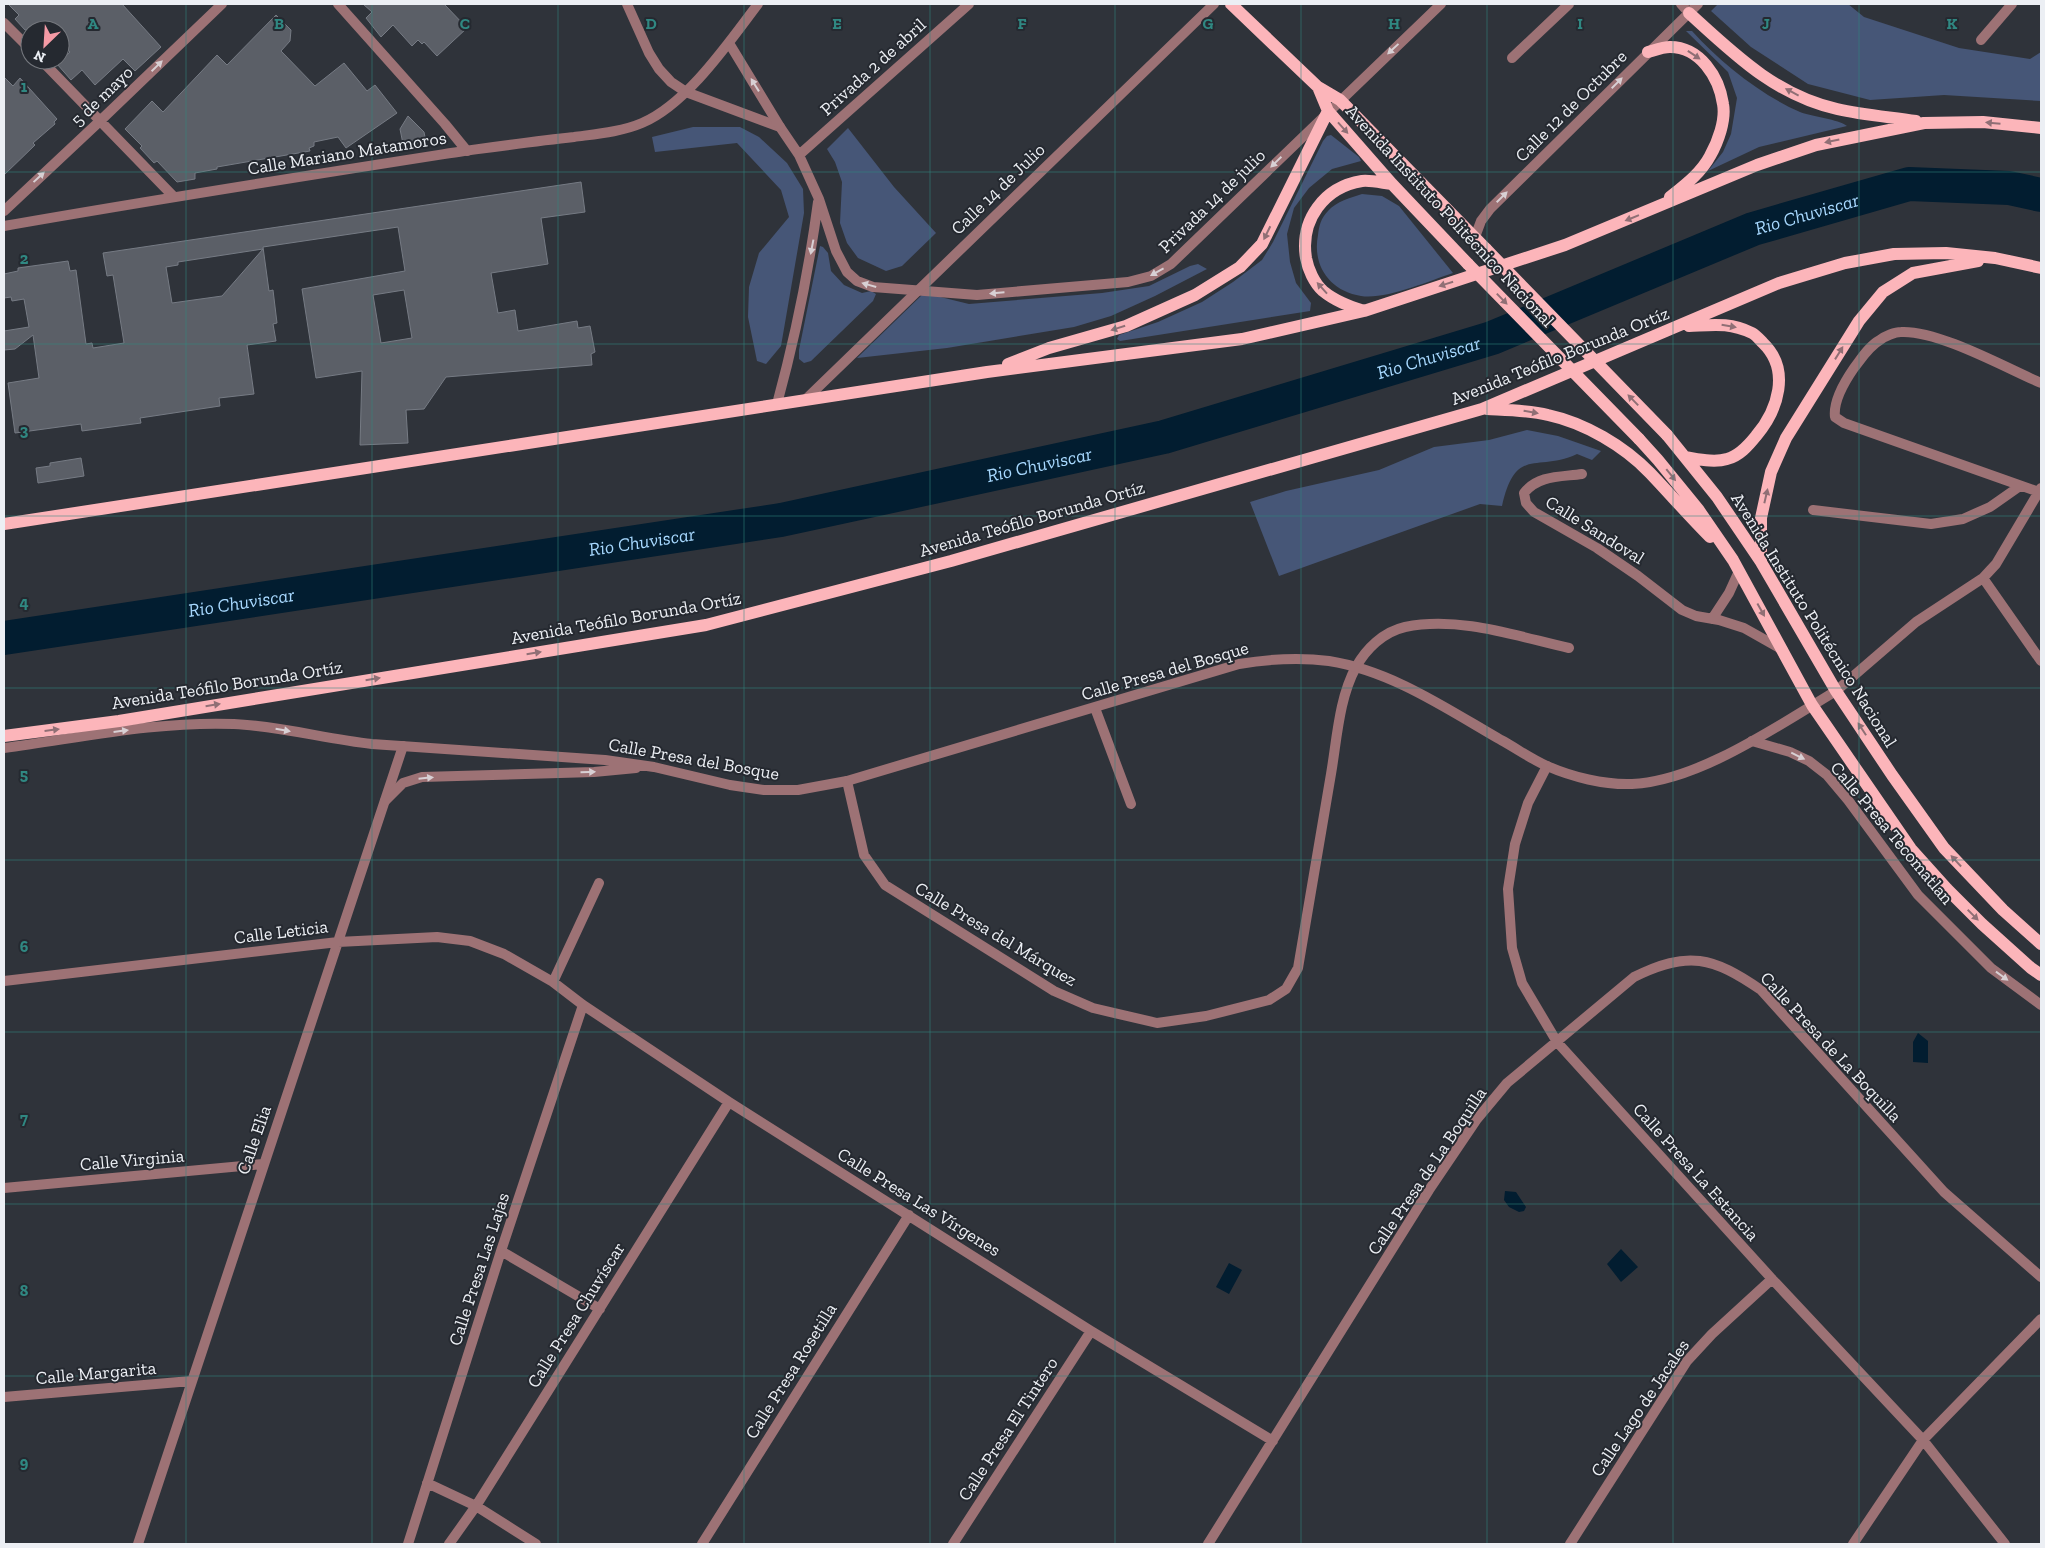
<svg xmlns="http://www.w3.org/2000/svg" width="2045" height="1548" font-family="'Zilla Slab',serif">
	<style>
		.green { fill: #465677 }
		.water { fill: #021d30 }
		.lines { fill: none; stroke-linecap: round; stroke-linejoin: round }
		.river { stroke: #021d30; stroke-width: 34 }
		.building { fill: #5b5f67; stroke: #767b84; fill-rule: evenodd }
		.minor { stroke: #9d7275; stroke-width: 10 }
		.tertiary { stroke: #9d7275; stroke-width: 10 }
		.primary { stroke: #fcb5ba; stroke-width: 12 }
		.primary-bridge { stroke: #fcb5ba; stroke-width: 12 }
		.oneway { fill: #d8d0d4 }
		.oneway2 { fill: #906f75 }
		.grid { fill: none; stroke: #308882; stroke-width: 1; stroke-opacity: 0.55 }
		.labels { text-anchor: middle; dominant-baseline: central; stroke-width: 4; stroke-linejoin: round; paint-order: stroke }
		.street-label { font-size: 18px; fill: #eceff4; stroke: #252930 }
		.water-label { font-size: 19px; font-style: italic; fill: #a7d8fe; stroke: #252930 }
		.grid-label { font-size: 16px; text-anchor: middle; font-weight: bold; fill: #308882; stroke: #252930; stroke-width: 4; stroke-linejoin: round; paint-order: stroke }
	</style>
	<rect width="100%" height="100%" fill="#2f333a"/>
	<path class="green" d="M 1718,4 L 1848,4 L 1864,17 L 1959,48 L 2030,59 L 2041,52 L 2041,101 L 1944,95 L 1870,100 L 1808,84 L 1751,47 L 1711,11 Z
		M 1686,31 L 1692,31 C 1721,63 1761,95 1800,112 C 1813,117 1838,119 1847,126 L 1759,147 L 1708,171 L 1723,152 L 1731,134 L 1737,98 L 1728,72 Z
		M 693,127 L 740,127 L 759,137 L 787,163 L 803,189 L 804,213 L 781,346 L 766,364 L 757,361 L 748,317 L 749,287 L 759,253 L 789,217 L 781,190 L 737,143 L 655,152 L 652,137 Z
		M 848,128 L 894,187 L 936,233 L 902,266 L 886,271 L 858,258 L 847,243 L 840,223 L 842,182 L 835,162 L 827,149 Z
		M 1331,135 L 1359,157 L 1361,161 L 1332,169 L 1309,188 L 1294,208 L 1287,234 L 1290,262 L 1296,283 L 1311,303 L 1310,311 L 1120,341 L 1117,339 L 1119,335 L 1158,322 L 1202,302 L 1233,282 L 1262,260 L 1273,242 L 1323,141 L 1327,136 Z
		M 1362,194 L 1382,196 L 1399,206 L 1453,273 C 1429,281 1385,300 1361,296 C 1330,291 1312,266 1318,235 C 1319,226 1321,218 1328,211 C 1337,201 1350,198 1362,194 Z
		M 820,246 L 823,247 L 828,253 L 831,271 L 844,285 L 862,293 L 871,291 L 876,294 L 873,301 L 811,361 L 804,363 L 799,359 L 799,350 Z
		M 1198,264 L 1207,269 L 1155,296 L 1111,316 L 1074,327 L 947,348 L 857,358 L 924,293 L 969,304 L 1102,293 L 1149,286 L 1190,266 Z
		M 1527,430 L 1558,436 L 1601,451 L 1592,460 L 1577,454 C 1536,473 1516,445 1502,506 L 1480,504 L 1279,576 L 1250,502 L 1286,491 L 1379,470 L 1434,447 L 1489,440 Z"/>
	<path class="water" d="M 1918,1033 L 1928,1041 L 1928,1063 L 1913,1062 L 1913,1042 Z
		M 1505,1191 L 1516,1192 L 1526,1207 L 1524,1211 L 1519,1212 L 1509,1207 L 1504,1200 Z
		M 1621,1249 L 1638,1267 L 1621,1282 L 1607,1264 Z
		M 1229,1263 L 1242,1270 L 1229,1294 L 1216,1287 Z"/>
	<g class="lines">
		<path class="river" id="s1" d="M 4,638 L 781,520 L 1164,437 L 1492,338 L 1753,229 L 1909,184 L 2009,188 L 2041,195"/>
	</g>
	<path class="building" d="M 8,4 L 122,4 L 161,47 L 135,71 L 123,59 L 95,85 L 82,70 L 71,80 L 57,64 L 70,52 L 60,41 L 60,30 L 25,30 L 15,19 L 19,15 Z
		M 363,4 L 444,4 L 467,28 L 437,56 L 424,42 L 422,44 L 418,40 L 412,46 L 393,25 L 381,37 L 366,18 L 372,12 Z
		M 276,15 L 291,30 L 290,41 L 281,51 L 315,86 L 344,63 L 367,91 L 375,85 L 397,113 L 346,148 L 338,137 L 314,142 L 314,146 L 309,148 L 310,151 L 217,167 L 217,169 L 195,173 L 195,179 L 177,182 L 157,161 L 154,163 L 140,148 L 142,146 L 125,129 L 152,101 L 163,112 L 217,55 L 227,65 Z
		M 4,77 L 13,86 L 20,78 L 57,119 L 54,122 L 55,124 L 33,143 L 35,145 L 4,175 Z
		M 408,116 L 424,132 L 426,142 L 403,144 L 400,129 Z
		M 581,182 L 585,212 L 541,218 L 548,264 L 491,273 L 498,313 L 515,310 L 518,331 L 577,321 L 578,328 L 590,326 L 595,352 L 591,354 L 592,365 L 446,377 L 424,409 L 406,410 L 408,443 L 360,445 L 362,371 L 316,378 L 302,289 L 405,271 L 398,227 L 263,247 L 269,291 L 273,290 L 277,323 L 273,324 L 276,341 L 247,345 L 254,394 L 219,398 L 220,406 L 140,418 L 141,423 L 82,431 L 81,424 L 15,433 L 8,383 L 39,378 L 33,335 L 15,349 L 4,350 L 4,331 L 29,327 L 24,299 L 12,301 L 11,297 L 4,298 L 4,274 L 18,271 L 18,268 L 68,261 L 70,271 L 76,270 L 86,344 L 92,343 L 93,348 L 124,343 L 113,275 L 107,276 L 103,253 ZM 263,249 L 222,296 L 172,303 L 166,267 L 178,265 L 178,262 ZM 404,290 L 412,338 L 381,343 L 373,295 Z
		M 81,458 L 84,476 L 38,483 L 36,468 L 50,466 L 50,463 Z"/>
	<g class="lines">
		<path class="minor" d="M 338,4 L 445,124 L 467,151
			M 627,4 L 649,53 L 659,69 L 671,82 L 686,92 L 780,127 L 799,155 L 819,199 L 836,251 L 847,272 L 857,281 L 873,287 L 977,295 L 1128,282 L 1151,276 L 1171,264 L 1441,4
			M 1681,4 L 1689,13
			M 4,23 L 30,49
			M 1981,40 L 2012,4
			M 1512,58 L 1569,4
			M 41,60 L 174,197
			M 799,155 L 969,4
			M 4,211 L 101,120 L 222,4
			M 1475,237 L 1481,221 L 1490,209 L 1698,4
			M 777,404 C 795,338 809,270 818,202
			M 1582,474 C 1561,477 1538,475 1524,493 L 1526,503 L 1534,512 L 1597,548 L 1638,576 L 1682,610 L 1696,616 L 1719,620 L 1744,628 L 1783,650
			M 2039,492 L 1844,423 L 1835,417 C 1833,401 1845,381 1854,368 C 1861,359 1869,346 1880,340 C 1885,336 1895,332 1901,332 C 1938,330 2006,368 2041,383
			M 1813,510 L 1931,524 L 1963,519 L 1990,507 L 2020,486
			M 1983,578 L 2041,661
			M 1712,619 L 1729,593 L 1739,571
			M 1836,691 L 1916,622 L 1983,578 L 1996,564 L 2041,488
			M 1095,708 L 1131,804
			M 1752,741 L 1790,752 L 1809,761 L 1827,775 L 1848,800 L 1918,895 L 1991,968 L 2041,1005
			M 1547,766 L 1528,803 L 1515,844 L 1508,889 L 1512,948 L 1522,983 L 1557,1042 L 1772,1279 L 1923,1440 L 2005,1544
			M 847,781 L 864,855 L 885,885 L 1054,991 L 1093,1008 L 1157,1023 L 1206,1016 L 1269,1000 L 1286,989 L 1298,968 C 1309,903 1320,839 1331,774 C 1337,739 1339,698 1356,667 C 1366,649 1383,632 1405,627 C 1459,616 1516,636 1569,648
			M 4,981 L 338,942 L 437,937 L 470,941 L 504,954 L 553,982 L 583,1005 L 729,1102 L 1091,1331 L 1273,1441
			M 553,982 L 599,883
			M 4,1188 L 263,1164
			M 501,1251 L 600,1309
			M 4,1397 L 191,1381
			M 427,1483 L 476,1506 L 536,1544
			M 138,1544 L 403,746
			M 408,1544 L 501,1251 L 583,1005
			M 449,1544 L 476,1506 L 729,1102
			M 702,1544 L 909,1215
			M 953,1544 L 1091,1331
			M 1208,1544 L 1429,1190 L 1477,1119 L 1507,1083 L 1634,977 C 1688,950 1713,957 1761,990 L 1944,1192 L 2041,1277
			M 1570,1544 L 1687,1361 L 1712,1334 L 1772,1279
			M 1853,1544 L 1923,1440 L 2041,1319"/>
		<path class="tertiary" d="M 729,43 L 780,127
			M 4,226 C 157,199 311,175 464,151 C 501,146 537,141 574,137 C 596,134 621,132 642,123 C 687,104 729,42 758,4
			M 806,399 L 1214,4
			M 4,748 C 80,738 156,721 234,724 C 280,726 326,739 372,744 L 605,760 L 654,767 L 730,785 L 764,790 L 798,790 L 847,781 L 1239,664 C 1269,659 1299,657 1329,661 C 1392,671 1447,709 1501,740 C 1516,748 1531,759 1547,766 C 1572,777 1604,785 1632,784 C 1699,781 1779,725 1836,691
			M 385,801 L 403,783 L 422,777 L 594,772 L 636,768"/>
		<path class="primary" d="M 1231,4 L 1318,87 L 1340,100 L 1486,249
			M 1689,13 C 1734,54 1775,95 1837,109 C 1863,115 1890,117 1916,121
			M 1648,52 C 1655,50 1663,47 1670,47 C 1700,47 1719,77 1723,104 C 1726,120 1718,142 1710,156 C 1701,173 1685,185 1670,197
			M 1318,87 L 1328,111 L 1392,184 L 1468,264
			M 1364,311 C 1349,306 1335,301 1323,291 C 1314,283 1308,269 1306,258 C 1300,220 1324,187 1362,181 C 1371,180 1383,183 1392,184
			M 1008,364 L 1049,348 L 1126,326 L 1195,295 L 1240,267 L 1262,244 L 1328,111
			M 1487,409 C 1508,410 1528,410 1548,415 C 1585,423 1624,446 1650,473 C 1670,494 1689,516 1710,537
			M 1667,435 L 1717,497 L 1761,562 L 1836,691 L 1892,775 L 1944,848 L 2003,910 L 2041,944
			M 1639,439 L 1658,460 L 1698,509 L 1733,560 L 1812,705 L 1911,849 L 1947,889 L 1982,924 L 2031,968 L 2041,975
			M 1685,457 C 1698,459 1714,463 1727,459 C 1739,456 1748,446 1756,436 C 1778,410 1791,370 1763,343 C 1760,340 1756,335 1752,333 C 1729,322 1713,325 1689,326
			M 4,524 L 987,372 L 1242,339 L 1364,311 L 1565,245 L 1757,165 L 1816,145 L 1924,123 L 1983,122 L 2041,128
			M 1761,562 L 1761,518 L 1771,472 L 1786,438 L 1859,321 L 1883,292 L 1913,273 L 1978,261
			M 4,736 L 119,721 L 706,625 L 951,561 L 1482,409 L 1779,283 L 1845,263 L 1894,254 L 1946,253 L 1995,258 L 2041,268"/>
		<path class="primary-bridge" d="M 1486,249 L 1667,435
			M 1468,264 L 1639,439"/>
	</g>
	<defs><path id="oneway-solid" d="M-6-.8H1V-3.2L6.5 0L1 3.2V.8H-6Z" transform="scale(1.25)"/></defs>
	<g class="oneway">
		<use href="#oneway-solid" transform="translate(1393 49) rotate(137)"/>
		<use href="#oneway-solid" transform="translate(157 66) rotate(-44)"/>
		<use href="#oneway-solid" transform="translate(1617 83) rotate(-45)"/>
		<use href="#oneway-solid" transform="translate(755 85) rotate(-122)"/>
		<use href="#oneway-solid" transform="translate(1276 162) rotate(136)"/>
		<use href="#oneway-solid" transform="translate(39 177) rotate(-43)"/>
		<use href="#oneway-solid" transform="translate(1502 197) rotate(-45)"/>
		<use href="#oneway-solid" transform="translate(812 247) rotate(101)"/>
		<use href="#oneway-solid" transform="translate(1157 272) rotate(151)"/>
		<use href="#oneway-solid" transform="translate(869 285) rotate(-164)"/>
		<use href="#oneway-solid" transform="translate(997 293) rotate(175)"/>
		<use href="#oneway-solid" transform="translate(283 730) rotate(10)"/>
		<use href="#oneway-solid" transform="translate(121 731) rotate(-7)"/>
		<use href="#oneway-solid" transform="translate(1798 756) rotate(26)"/>
		<use href="#oneway-solid" transform="translate(588 772) rotate(-2)"/>
		<use href="#oneway-solid" transform="translate(426 778) rotate(-6)"/>
		<use href="#oneway-solid" transform="translate(2002 976) rotate(36)"/>
	</g>
	<g class="oneway2">
		<use href="#oneway-solid" transform="translate(1694 55) rotate(34)"/>
		<use href="#oneway-solid" transform="translate(1792 92) rotate(-152)"/>
		<use href="#oneway-solid" transform="translate(1993 123) rotate(-175)"/>
		<use href="#oneway-solid" transform="translate(1343 128) rotate(48)"/>
		<use href="#oneway-solid" transform="translate(1832 141) rotate(168)"/>
		<use href="#oneway-solid" transform="translate(1632 218) rotate(158)"/>
		<use href="#oneway-solid" transform="translate(1267 233) rotate(116)"/>
		<use href="#oneway-solid" transform="translate(1446 284) rotate(162)"/>
		<use href="#oneway-solid" transform="translate(1322 288) rotate(-132)"/>
		<use href="#oneway-solid" transform="translate(1502 299) rotate(46)"/>
		<use href="#oneway-solid" transform="translate(1729 326) rotate(10)"/>
		<use href="#oneway-solid" transform="translate(1118 328) rotate(163)"/>
		<use href="#oneway-solid" transform="translate(1839 353) rotate(-58)"/>
		<use href="#oneway-solid" transform="translate(1633 400) rotate(-134)"/>
		<use href="#oneway-solid" transform="translate(1531 412) rotate(10)"/>
		<use href="#oneway-solid" transform="translate(1671 475) rotate(51)"/>
		<use href="#oneway-solid" transform="translate(1766 496) rotate(-77)"/>
		<use href="#oneway-solid" transform="translate(1761 610) rotate(61)"/>
		<use href="#oneway-solid" transform="translate(534 653) rotate(-9)"/>
		<use href="#oneway-solid" transform="translate(373 679) rotate(-9)"/>
		<use href="#oneway-solid" transform="translate(213 705) rotate(-9)"/>
		<use href="#oneway-solid" transform="translate(1862 729) rotate(-123)"/>
		<use href="#oneway-solid" transform="translate(52 730) rotate(-7)"/>
		<use href="#oneway-solid" transform="translate(1956 861) rotate(-133)"/>
		<use href="#oneway-solid" transform="translate(1973 915) rotate(45)"/>
	</g>
	<path class="grid" d="M 186,4 L 186,1544M 372,4 L 372,1544M 558,4 L 558,1544M 744,4 L 744,1544M 930,4 L 930,1544M 1115,4 L 1115,1544M 1301,4 L 1301,1544M 1487,4 L 1487,1544M 1673,4 L 1673,1544M 1859,4 L 1859,1544M 4,172 L 2041,172M 4,344 L 2041,344M 4,516 L 2041,516M 4,688 L 2041,688M 4,860 L 2041,860M 4,1032 L 2041,1032M 4,1204 L 2041,1204M 4,1376 L 2041,1376"/>
	<g class="labels">
		<g class="street-label">
			<text transform="translate(873 67) rotate(-42)">Privada 2 de abril</text>
			<text transform="translate(102 96) rotate(-44)">5 de mayo</text>
			<text transform="translate(1571 106) rotate(-45)">Calle 12 de Octubre</text>
			<text transform="translate(347 153) rotate(-9)">Calle Mariano Matamoros</text>
			<text transform="translate(998 189) rotate(-44)">Calle 14 de Julio</text>
			<text transform="translate(1212 201) rotate(-44)">Privada 14 de julio</text>
			<text transform="translate(1450 216) rotate(47)">Avenida Instituto Politécnico Nacional</text>
			<text transform="translate(1560 356) rotate(-22)">Avenida Teófilo Borunda Ortíz</text>
			<text transform="translate(1032 519) rotate(-16)">Avenida Teófilo Borunda Ortíz</text>
			<text transform="translate(1595 530) rotate(32)">Calle Sandoval</text>
			<text transform="translate(626 618) rotate(-10)">Avenida Teófilo Borunda Ortíz</text>
			<text transform="translate(1814 620) rotate(58)">Avenida Instituto Politécnico Nacional</text>
			<text transform="translate(1165 671) rotate(-16)">Calle Presa del Bosque</text>
			<text transform="translate(227 685) rotate(-9)">Avenida Teófilo Borunda Ortíz</text>
			<text transform="translate(694 759) rotate(10)">Calle Presa del Bosque</text>
			<text transform="translate(1892 833) rotate(50)">Calle Presa Tecomatlan</text>
			<text transform="translate(281 932) rotate(-7)">Calle Leticia</text>
			<text transform="translate(996 934) rotate(31)">Calle Presa del Márquez</text>
			<text transform="translate(1831 1047) rotate(47)">Calle Presa de La Boquilla</text>
			<text transform="translate(254 1140) rotate(-71)">Calle Elia</text>
			<text transform="translate(132 1160) rotate(-5)">Calle Virginia</text>
			<text transform="translate(1427 1171) rotate(-56)">Calle Presa de La Boquilla</text>
			<text transform="translate(1696 1172) rotate(48)">Calle Presa La Estancia</text>
			<text transform="translate(919 1202) rotate(32)">Calle Presa Las Vírgenes</text>
			<text transform="translate(479 1269) rotate(-72)">Calle Presa Las Lajas</text>
			<text transform="translate(576 1315) rotate(-58)">Calle Presa Chuvíscar</text>
			<text transform="translate(791 1371) rotate(-58)">Calle Presa Rosetilla</text>
			<text transform="translate(96 1373) rotate(-5)">Calle Margarita</text>
			<text transform="translate(1640 1408) rotate(-56)">Calle Lago de Jacales</text>
			<text transform="translate(1008 1429) rotate(-57)">Calle Presa El Tintero</text>
		</g>
		<g class="water-label">
			<text stroke="none"><textPath href="#s1" startOffset="1859">Rio Chuviscar</textPath></text>
			<text stroke="none"><textPath href="#s1" startOffset="1454">Rio Chuviscar</textPath></text>
			<text stroke="none"><textPath href="#s1" startOffset="1050">Rio Chuviscar</textPath></text>
			<text stroke="none"><textPath href="#s1" startOffset="645">Rio Chuviscar</textPath></text>
			<text stroke="none"><textPath href="#s1" startOffset="240">Rio Chuviscar</textPath></text>
		</g>
	</g>
	<g class="grid-label">
		<text x="93" y="29">A</text>
		<text x="279" y="29">B</text>
		<text x="465" y="29">C</text>
		<text x="651" y="29">D</text>
		<text x="837" y="29">E</text>
		<text x="1022" y="29">F</text>
		<text x="1208" y="29">G</text>
		<text x="1394" y="29">H</text>
		<text x="1580" y="29">I</text>
		<text x="1766" y="29">J</text>
		<text x="1952" y="29">K</text>
		<text x="24" y="92">1</text>
		<text x="24" y="264">2</text>
		<text x="24" y="436">3</text>
		<text x="24" y="608">4</text>
		<text x="24" y="780">5</text>
		<text x="24" y="952">6</text>
		<text x="24" y="1124">7</text>
		<text x="24" y="1296">8</text>
		<text x="24" y="1468">9</text>
	</g>
	<rect width="2045" height="1548" fill="none" stroke="#eceff4" stroke-width="10"/>
	<g transform="translate(45 45) rotate(205)"><circle r="24" fill="#252930" stroke="#75787e"/>
	<path d="M0-4L9 19L0 12L-9 19Z" fill="#f49aa5"/>
	<text y="-8" font-size="14" font-weight="bold" text-anchor="middle" fill="#eceff4">N</text>
	</g>
</svg>
